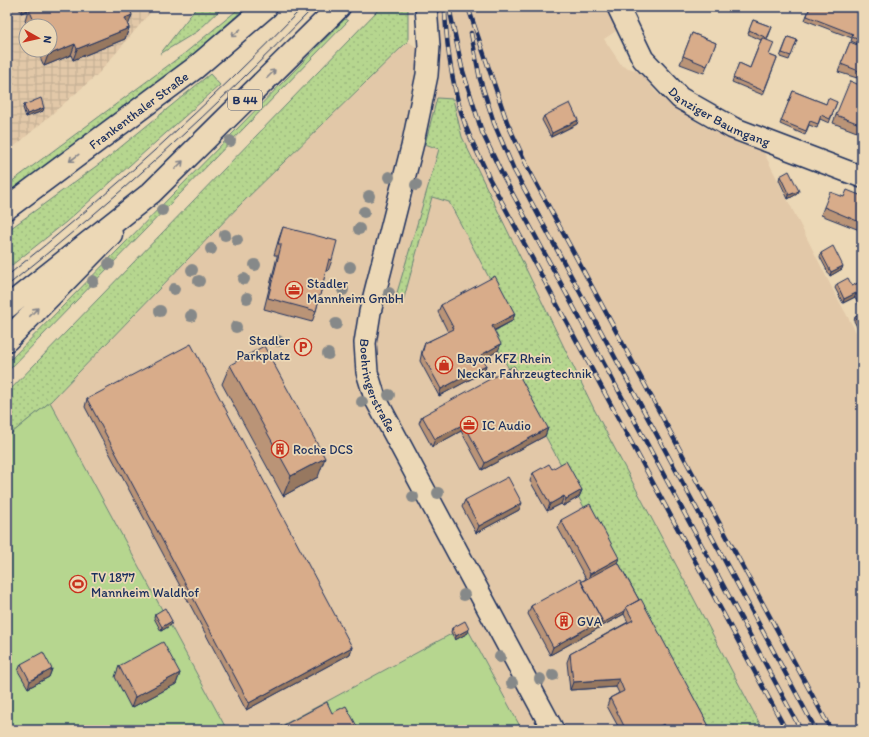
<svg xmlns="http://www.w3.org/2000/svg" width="869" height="737" font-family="Itim,sans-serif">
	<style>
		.built { fill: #e2c8a8 }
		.industrial { fill: url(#industrial-grid); fill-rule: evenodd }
		.grass { fill: url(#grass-dots); stroke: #688276 }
		.green { fill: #b6d68f; stroke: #688276 }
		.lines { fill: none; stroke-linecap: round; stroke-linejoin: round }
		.minor-casing { stroke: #1b2f5e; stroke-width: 24 }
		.secondary-casing { stroke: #1b2f5e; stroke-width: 25 }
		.primary-casing { stroke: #1b2f5e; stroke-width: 25 }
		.minor { stroke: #ecd8b6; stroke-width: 21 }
		.secondary { stroke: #ecd8b6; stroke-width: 22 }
		.primary { stroke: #ecd8b6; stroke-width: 22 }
		.tram { stroke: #1b2f5e; stroke-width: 1 }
		.rail-casing { stroke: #1b2f5e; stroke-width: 4.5 }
		.rail { stroke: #ecd8b6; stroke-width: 3; stroke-dasharray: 9; stroke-linecap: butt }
		.tree { fill: #868989 }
		.wall { fill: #ba9477; stroke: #1b2f5e }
		.shaded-wall { fill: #977861; stroke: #1b2f5e }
		.building { fill: #d8ac8a; stroke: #1b2f5e }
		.oneway { stroke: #84848a }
		.labels { text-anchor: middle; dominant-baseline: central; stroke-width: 3.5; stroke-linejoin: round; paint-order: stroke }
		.shield { fill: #ecd8b6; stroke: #5a6278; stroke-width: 1 }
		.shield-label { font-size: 12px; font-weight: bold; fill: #1b2f5e }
		.street-label { font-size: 13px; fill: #1b2f5e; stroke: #ecd8b6 }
		.poi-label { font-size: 13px; fill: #1b2f5e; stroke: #ecd8b6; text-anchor: start }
	</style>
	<defs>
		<pattern id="industrial-grid" width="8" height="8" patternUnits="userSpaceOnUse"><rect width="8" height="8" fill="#e2c8a8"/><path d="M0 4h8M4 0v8" fill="none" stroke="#c1ac93"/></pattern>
		<pattern id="grass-dots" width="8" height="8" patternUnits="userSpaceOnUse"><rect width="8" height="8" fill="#b6d68f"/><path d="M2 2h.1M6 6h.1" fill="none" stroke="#9cb87e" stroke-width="1.8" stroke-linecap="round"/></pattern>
	</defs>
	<rect width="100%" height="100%" fill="#ecd8b6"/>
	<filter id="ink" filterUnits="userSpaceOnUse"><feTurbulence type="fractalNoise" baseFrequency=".025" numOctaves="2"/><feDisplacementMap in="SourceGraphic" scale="8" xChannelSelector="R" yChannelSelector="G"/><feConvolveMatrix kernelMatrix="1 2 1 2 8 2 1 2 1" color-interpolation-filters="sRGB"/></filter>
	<g filter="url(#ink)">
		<path class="built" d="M 437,7 L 607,7 L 616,31 L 604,39 L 622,66 L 639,71 L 655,91 L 675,108 L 705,127 L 763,151 L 833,290 L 862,343 L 862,730 L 522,730 L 466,626 L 274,730 L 227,730 L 50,402 L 241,204 L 408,41 L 439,65 Z"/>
		<path class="industrial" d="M 7,7 L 155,7 L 98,74 L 7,153 ZM 26,26 L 50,26 L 50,50 L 26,50 Z"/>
		<path class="grass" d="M 197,7 L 223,7 L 198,31 L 160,54 Z
			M 241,7 L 242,11 L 191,57 L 7,194 L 7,185 L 185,53 Z
			M 381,7 L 408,7 L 408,41 L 241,204 L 50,402 L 7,437 L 7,393 Z
			M 345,19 L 348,21 L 7,372 L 7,363 Z
			M 210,74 L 220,85 L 66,222 L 7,269 L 7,231 L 106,159 Z
			M 437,98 L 453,99 L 462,137 L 594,409 L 763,730 L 705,730 L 490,334 L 512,321 L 449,202 L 432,197 L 402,305 L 394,303 L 439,149 L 425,144 Z"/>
		<path class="green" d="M 50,402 L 227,730 L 7,730 L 7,437 Z
			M 466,626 L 522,730 L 274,730 Z"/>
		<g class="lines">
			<defs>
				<g id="minor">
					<path id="s1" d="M 426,7 L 429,46 L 427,75 L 412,147 L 370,312 L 365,343 L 367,372 L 375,398 L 553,730"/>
					<path id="s2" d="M 618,7 L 643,59 L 680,98 L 733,128 L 862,177"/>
				</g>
				<path id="secondary" d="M 7,340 L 111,234"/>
				<g id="primary">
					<path id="s3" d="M 7,208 L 195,68 L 266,7"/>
					<path d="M 7,307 L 151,193 L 339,7"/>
				</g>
			</defs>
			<use href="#minor" class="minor-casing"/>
			<use href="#secondary" class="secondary-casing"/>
			<use href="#primary" class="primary-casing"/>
			<use href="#minor" class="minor"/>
			<use href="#secondary" class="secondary"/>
			<use href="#primary" class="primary"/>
			<path class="tram" d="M 7,276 C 111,193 210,103 303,7
				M 7,286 C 115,200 217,107 314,7"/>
			<defs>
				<path id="rail" d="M 449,7 L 462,68 L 482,132 L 502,174 L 801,730
					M 468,7 L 507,122 L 528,168 L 831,730
					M 445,12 C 447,51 453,91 466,127 C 473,145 482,161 489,178 L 786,730
					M 471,33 L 480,79 L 494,123 L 514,170 L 816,730"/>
			</defs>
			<use href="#rail" class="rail-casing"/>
			<use href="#rail" class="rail"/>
		</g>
		<g class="tree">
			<circle cx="230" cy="141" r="6"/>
			<circle cx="389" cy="177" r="6"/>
			<circle cx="416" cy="185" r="6"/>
			<circle cx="369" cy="196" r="6"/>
			<circle cx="162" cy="210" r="6"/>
			<circle cx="364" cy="212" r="6"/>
			<circle cx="359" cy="229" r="6"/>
			<circle cx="225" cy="235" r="6"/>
			<circle cx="237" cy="240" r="6"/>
			<circle cx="211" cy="249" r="6"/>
			<circle cx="109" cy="264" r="6"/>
			<circle cx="255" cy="265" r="6"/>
			<circle cx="350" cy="267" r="6"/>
			<circle cx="192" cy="270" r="6"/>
			<circle cx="244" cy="279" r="6"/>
			<circle cx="93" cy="281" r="6"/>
			<circle cx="199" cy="281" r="6"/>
			<circle cx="174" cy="289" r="6"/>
			<circle cx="343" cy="290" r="6"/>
			<circle cx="389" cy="293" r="6"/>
			<circle cx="247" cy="298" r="6"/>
			<circle cx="160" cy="311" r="6"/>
			<circle cx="191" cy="316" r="6"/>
			<circle cx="336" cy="324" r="6"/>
			<circle cx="236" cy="327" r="6"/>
			<circle cx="278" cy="341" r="6"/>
			<circle cx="328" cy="354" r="6"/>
			<circle cx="389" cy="395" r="6"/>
			<circle cx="362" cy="402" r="6"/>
			<circle cx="438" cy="493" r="6"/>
			<circle cx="413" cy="497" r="6"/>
			<circle cx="464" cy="595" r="6"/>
			<circle cx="500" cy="657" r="6"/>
			<circle cx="553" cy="675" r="6"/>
			<circle cx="540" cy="679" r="6"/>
			<circle cx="512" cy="683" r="6"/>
		</g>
		<path class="wall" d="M 19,7 L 129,7 L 128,26 L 129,28 L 125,39 L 73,60 L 71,55 L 44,66 L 37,50 L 50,50 L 50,26 L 27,26 L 25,20 L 28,10 L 21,13 Z
			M 810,7 L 862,9 L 862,46 L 851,41 L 852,38 L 805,20 Z
			M 753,20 L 772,27 L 767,40 L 769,55 L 777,58 L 763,95 L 732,82 L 739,63 L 750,68 L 761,40 L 748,34 Z
			M 692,33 L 716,43 L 704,73 L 680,64 Z
			M 788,37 L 797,40 L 789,60 L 780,57 Z
			M 850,42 L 862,64 L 857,78 L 838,72 Z
			M 862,86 L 862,134 L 833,123 L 836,115 Z
			M 793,91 L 826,104 L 837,102 L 829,123 L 820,119 L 817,128 L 809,125 L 805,135 L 780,124 Z
			M 24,105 L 43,111 L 26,117 L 23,108 Z
			M 544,116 L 578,120 L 577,124 L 551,137 L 542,120 Z
			M 780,176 L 799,191 L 797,194 L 788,199 L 779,180 Z
			M 862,196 L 862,231 L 821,215 L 824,207 L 844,197 Z
			M 283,227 L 332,260 L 328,271 L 326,270 L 316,311 L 312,322 L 264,309 L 277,257 L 277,255 L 274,255 L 279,238 Z
			M 821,253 L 842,269 L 830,276 L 820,257 Z
			M 862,281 L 862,311 L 855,297 L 843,303 L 835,288 L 837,284 L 852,286 Z
			M 441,305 L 515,314 L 512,321 L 494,331 L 498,351 L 483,359 L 486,365 L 484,372 L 439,396 L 420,361 L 422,351 L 425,343 L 448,332 L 438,312 Z
			M 862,314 L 862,336 L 854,321 L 855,317 Z
			M 230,365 L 318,477 L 283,496 L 222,384 Z
			M 87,399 L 352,647 L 350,654 L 246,710 L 85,407 Z
			M 422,416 L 548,428 L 545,436 L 482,470 L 461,431 L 432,447 L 419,423 Z
			M 552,469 L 582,490 L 579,497 L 563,506 L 561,504 L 547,511 L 530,481 L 533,473 Z
			M 465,500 L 519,510 L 476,533 L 462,507 Z
			M 561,520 L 618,562 L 711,730 L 620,730 L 607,706 L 610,698 L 619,693 L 616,687 L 570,690 L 567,662 L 570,654 L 628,622 L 624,614 L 550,655 L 528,614 L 531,606 L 586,579 L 558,528 Z
			M 155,614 L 171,625 L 161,631 L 154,618 Z
			M 452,628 L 468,633 L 455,640 L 451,632 Z
			M 21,664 L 52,669 L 49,677 L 28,688 L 18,671 Z
			M 119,666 L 180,673 L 176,684 L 131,708 L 115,677 Z"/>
		<path class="shaded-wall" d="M 24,7 L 37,7 L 29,9 L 28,10 L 21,13 Z
			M 132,15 L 128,26 L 121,29 L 125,18 Z
			M 129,28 L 125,39 L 73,60 L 77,49 Z
			M 75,44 L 71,55 L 44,66 L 48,55 Z
			M 11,93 L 7,104 L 7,94 Z
			M 44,108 L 43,111 L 26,117 L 27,114 Z
			M 578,120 L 577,124 L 551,137 L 552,133 Z
			M 799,191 L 797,194 L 788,199 L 789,195 Z
			M 843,266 L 842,269 L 830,276 L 831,272 Z
			M 856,293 L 855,297 L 843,303 L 844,299 Z
			M 515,314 L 512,321 L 489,333 L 492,326 Z
			M 501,344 L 498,351 L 478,362 L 481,355 Z
			M 486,365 L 484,372 L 439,396 L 441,389 Z
			M 464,424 L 461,431 L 432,447 L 435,439 Z
			M 548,428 L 545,436 L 482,470 L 485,463 Z
			M 325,458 L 318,477 L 283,496 L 291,476 Z
			M 582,490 L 579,497 L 563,506 L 566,499 Z
			M 564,496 L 561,504 L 547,511 L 550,504 Z
			M 522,503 L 519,510 L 476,533 L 479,526 Z
			M 619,558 L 616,566 L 587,582 L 590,574 Z
			M 625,611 L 624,614 L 550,655 L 553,647 L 602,620 Z
			M 172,621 L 171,625 L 161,631 L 162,627 Z
			M 469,629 L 468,633 L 455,640 L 456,636 Z
			M 352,647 L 350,654 L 246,710 L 249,703 Z
			M 52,669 L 49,677 L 28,688 L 30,681 Z
			M 180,673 L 176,684 L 131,708 L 135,697 Z
			M 619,679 L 616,687 L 570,690 L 573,682 Z
			M 664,724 L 662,730 L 652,730 Z"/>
		<path class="building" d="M 34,7 L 129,7 L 132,15 L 125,18 L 129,28 L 77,49 L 75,44 L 48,55 L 45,50 L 50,50 L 50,26 L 36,26 L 29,9 Z
			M 810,7 L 856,7 L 862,9 L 862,41 L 852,37 L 853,34 L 807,16 Z
			M 753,20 L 772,27 L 767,38 L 749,30 Z
			M 692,33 L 716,43 L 707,66 L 683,56 Z
			M 788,37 L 797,40 L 791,56 L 782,53 Z
			M 762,38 L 774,43 L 769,55 L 777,58 L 764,91 L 733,78 L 739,63 L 750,68 Z
			M 850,42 L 862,47 L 862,64 L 859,71 L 841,64 Z
			M 850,81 L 862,86 L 862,125 L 836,115 Z
			M 7,83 L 11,93 L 7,94 Z
			M 793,91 L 826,104 L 828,98 L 837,102 L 830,119 L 821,115 L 818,124 L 810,121 L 806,131 L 781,121 Z
			M 41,98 L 44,108 L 27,114 L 24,105 Z
			M 570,103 L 578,120 L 552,133 L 544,116 Z
			M 789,171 L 799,191 L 789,195 L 780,176 Z
			M 847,190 L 862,196 L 862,223 L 824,207 L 830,192 L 844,197 Z
			M 283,227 L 337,241 L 332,260 L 329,259 L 316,311 L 268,298 L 281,246 L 281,244 L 278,244 Z
			M 833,246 L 843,266 L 831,272 L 821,253 Z
			M 495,276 L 515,314 L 492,326 L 501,344 L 481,355 L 486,365 L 441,389 L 422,354 L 425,343 L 454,329 L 441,305 Z
			M 848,278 L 852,286 L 862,281 L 862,304 L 856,293 L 844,299 L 837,284 Z
			M 862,314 L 862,330 L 855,317 Z
			M 191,344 L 352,647 L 249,703 L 87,399 Z
			M 264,346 L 325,458 L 291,476 L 230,365 Z
			M 514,366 L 548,428 L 485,463 L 464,424 L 435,439 L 422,416 Z
			M 566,461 L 582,490 L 566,499 L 564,496 L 550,504 L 533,473 L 549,464 L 552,469 Z
			M 508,477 L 522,503 L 479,526 L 465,500 Z
			M 590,504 L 619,558 L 590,574 L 561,520 Z
			M 618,562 L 639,600 L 626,607 L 625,611 L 601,624 L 602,620 L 581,582 Z
			M 580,579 L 602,620 L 553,647 L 531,606 Z
			M 641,599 L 711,730 L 667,730 L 664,724 L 652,730 L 626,730 L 610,698 L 624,691 L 619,679 L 573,682 L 570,654 L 633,620 L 626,607 Z
			M 165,608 L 172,621 L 162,627 L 155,614 Z
			M 465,621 L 469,629 L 456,636 L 452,628 Z
			M 163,642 L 180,673 L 135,697 L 119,666 Z
			M 43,652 L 52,669 L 30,681 L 21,664 Z
			M 327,702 L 332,713 L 346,706 L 359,730 L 275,730 Z"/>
		<defs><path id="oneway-shaft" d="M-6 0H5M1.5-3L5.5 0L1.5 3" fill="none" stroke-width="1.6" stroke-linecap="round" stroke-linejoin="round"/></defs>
		<g class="oneway">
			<use href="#oneway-shaft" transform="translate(236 33) rotate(140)"/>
			<use href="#oneway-shaft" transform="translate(271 74) rotate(-45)"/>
			<use href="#oneway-shaft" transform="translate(74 158) rotate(143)"/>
			<use href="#oneway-shaft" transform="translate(179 165) rotate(-45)"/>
			<use href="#oneway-shaft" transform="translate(34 312) rotate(-46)"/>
		</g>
	</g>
	<defs>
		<symbol id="office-ring" viewBox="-11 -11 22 22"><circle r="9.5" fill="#ecd8b6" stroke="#c8321e" stroke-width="1.5"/><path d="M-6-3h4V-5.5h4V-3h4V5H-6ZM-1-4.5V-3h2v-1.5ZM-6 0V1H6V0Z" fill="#c8321e"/></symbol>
		<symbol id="parking-ring" viewBox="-11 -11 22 22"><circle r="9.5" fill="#ecd8b6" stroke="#c8321e" stroke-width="1.5"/><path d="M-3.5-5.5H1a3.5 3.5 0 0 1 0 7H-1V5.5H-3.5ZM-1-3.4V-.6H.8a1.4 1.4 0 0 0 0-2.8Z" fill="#c8321e"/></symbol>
		<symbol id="shop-ring" viewBox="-11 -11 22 22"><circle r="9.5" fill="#ecd8b6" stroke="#c8321e" stroke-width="1.5"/><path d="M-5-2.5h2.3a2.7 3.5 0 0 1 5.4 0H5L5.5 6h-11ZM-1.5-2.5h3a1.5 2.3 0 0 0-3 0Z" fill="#c8321e"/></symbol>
		<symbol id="building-ring" viewBox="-11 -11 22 22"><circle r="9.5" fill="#ecd8b6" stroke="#c8321e" stroke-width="1.5"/><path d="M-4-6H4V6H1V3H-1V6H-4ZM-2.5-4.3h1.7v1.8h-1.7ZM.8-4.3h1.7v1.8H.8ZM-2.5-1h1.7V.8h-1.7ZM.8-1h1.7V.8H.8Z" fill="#c8321e"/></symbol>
		<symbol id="stadium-ring" viewBox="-11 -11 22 22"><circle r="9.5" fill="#ecd8b6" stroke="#c8321e" stroke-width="1.5"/><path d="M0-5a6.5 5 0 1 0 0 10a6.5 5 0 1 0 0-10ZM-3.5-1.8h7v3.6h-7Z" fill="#c8321e"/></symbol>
	</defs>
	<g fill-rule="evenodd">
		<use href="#office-ring" x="284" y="280" width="20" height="20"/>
		<use href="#parking-ring" x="293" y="337" width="20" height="20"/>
		<use href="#shop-ring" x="434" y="355" width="20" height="20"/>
		<use href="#office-ring" x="459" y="415" width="20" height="20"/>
		<use href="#building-ring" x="270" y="439" width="20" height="20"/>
		<use href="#stadium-ring" x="68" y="574" width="20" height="20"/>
		<use href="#building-ring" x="554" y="611" width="20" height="20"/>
	</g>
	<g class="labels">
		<rect class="shield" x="228" y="90" width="34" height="20" rx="3"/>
		<g class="shield-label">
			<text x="245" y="100">B 44</text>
		</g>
		<g class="street-label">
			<text stroke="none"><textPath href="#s3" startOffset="164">Frankenthaler Straße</textPath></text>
			<text stroke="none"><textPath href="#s2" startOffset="155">Danziger Baumgang</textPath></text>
			<text stroke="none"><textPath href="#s1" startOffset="388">Boehringerstraße</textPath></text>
		</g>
		<g class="poi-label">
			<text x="307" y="283">Stadler<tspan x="307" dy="15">Mannheim GmbH</tspan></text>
			<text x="290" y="340" text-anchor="end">Stadler<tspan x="290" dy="15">Parkplatz</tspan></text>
			<text x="457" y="358">Bayon KFZ Rhein<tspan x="457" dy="15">Neckar Fahrzeugtechnik</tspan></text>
			<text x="482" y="425">IC Audio</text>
			<text x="293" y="449">Roche DCS</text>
			<text x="91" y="577">TV 1877<tspan x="91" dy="15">Mannheim Waldhof</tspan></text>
			<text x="577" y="621">GVA</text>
		</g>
	</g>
	<rect width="869" height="737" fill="none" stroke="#ecd8b6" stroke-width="24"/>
	<rect x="12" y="12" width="845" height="713" fill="none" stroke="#1b2f5e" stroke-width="1.5" filter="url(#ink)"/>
	<g transform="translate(38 38) rotate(98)"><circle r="19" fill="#ecd8b6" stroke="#989493"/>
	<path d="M0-3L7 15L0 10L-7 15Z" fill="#c8321e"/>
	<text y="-6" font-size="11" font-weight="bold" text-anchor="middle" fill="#1b2f5e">N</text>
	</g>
</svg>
